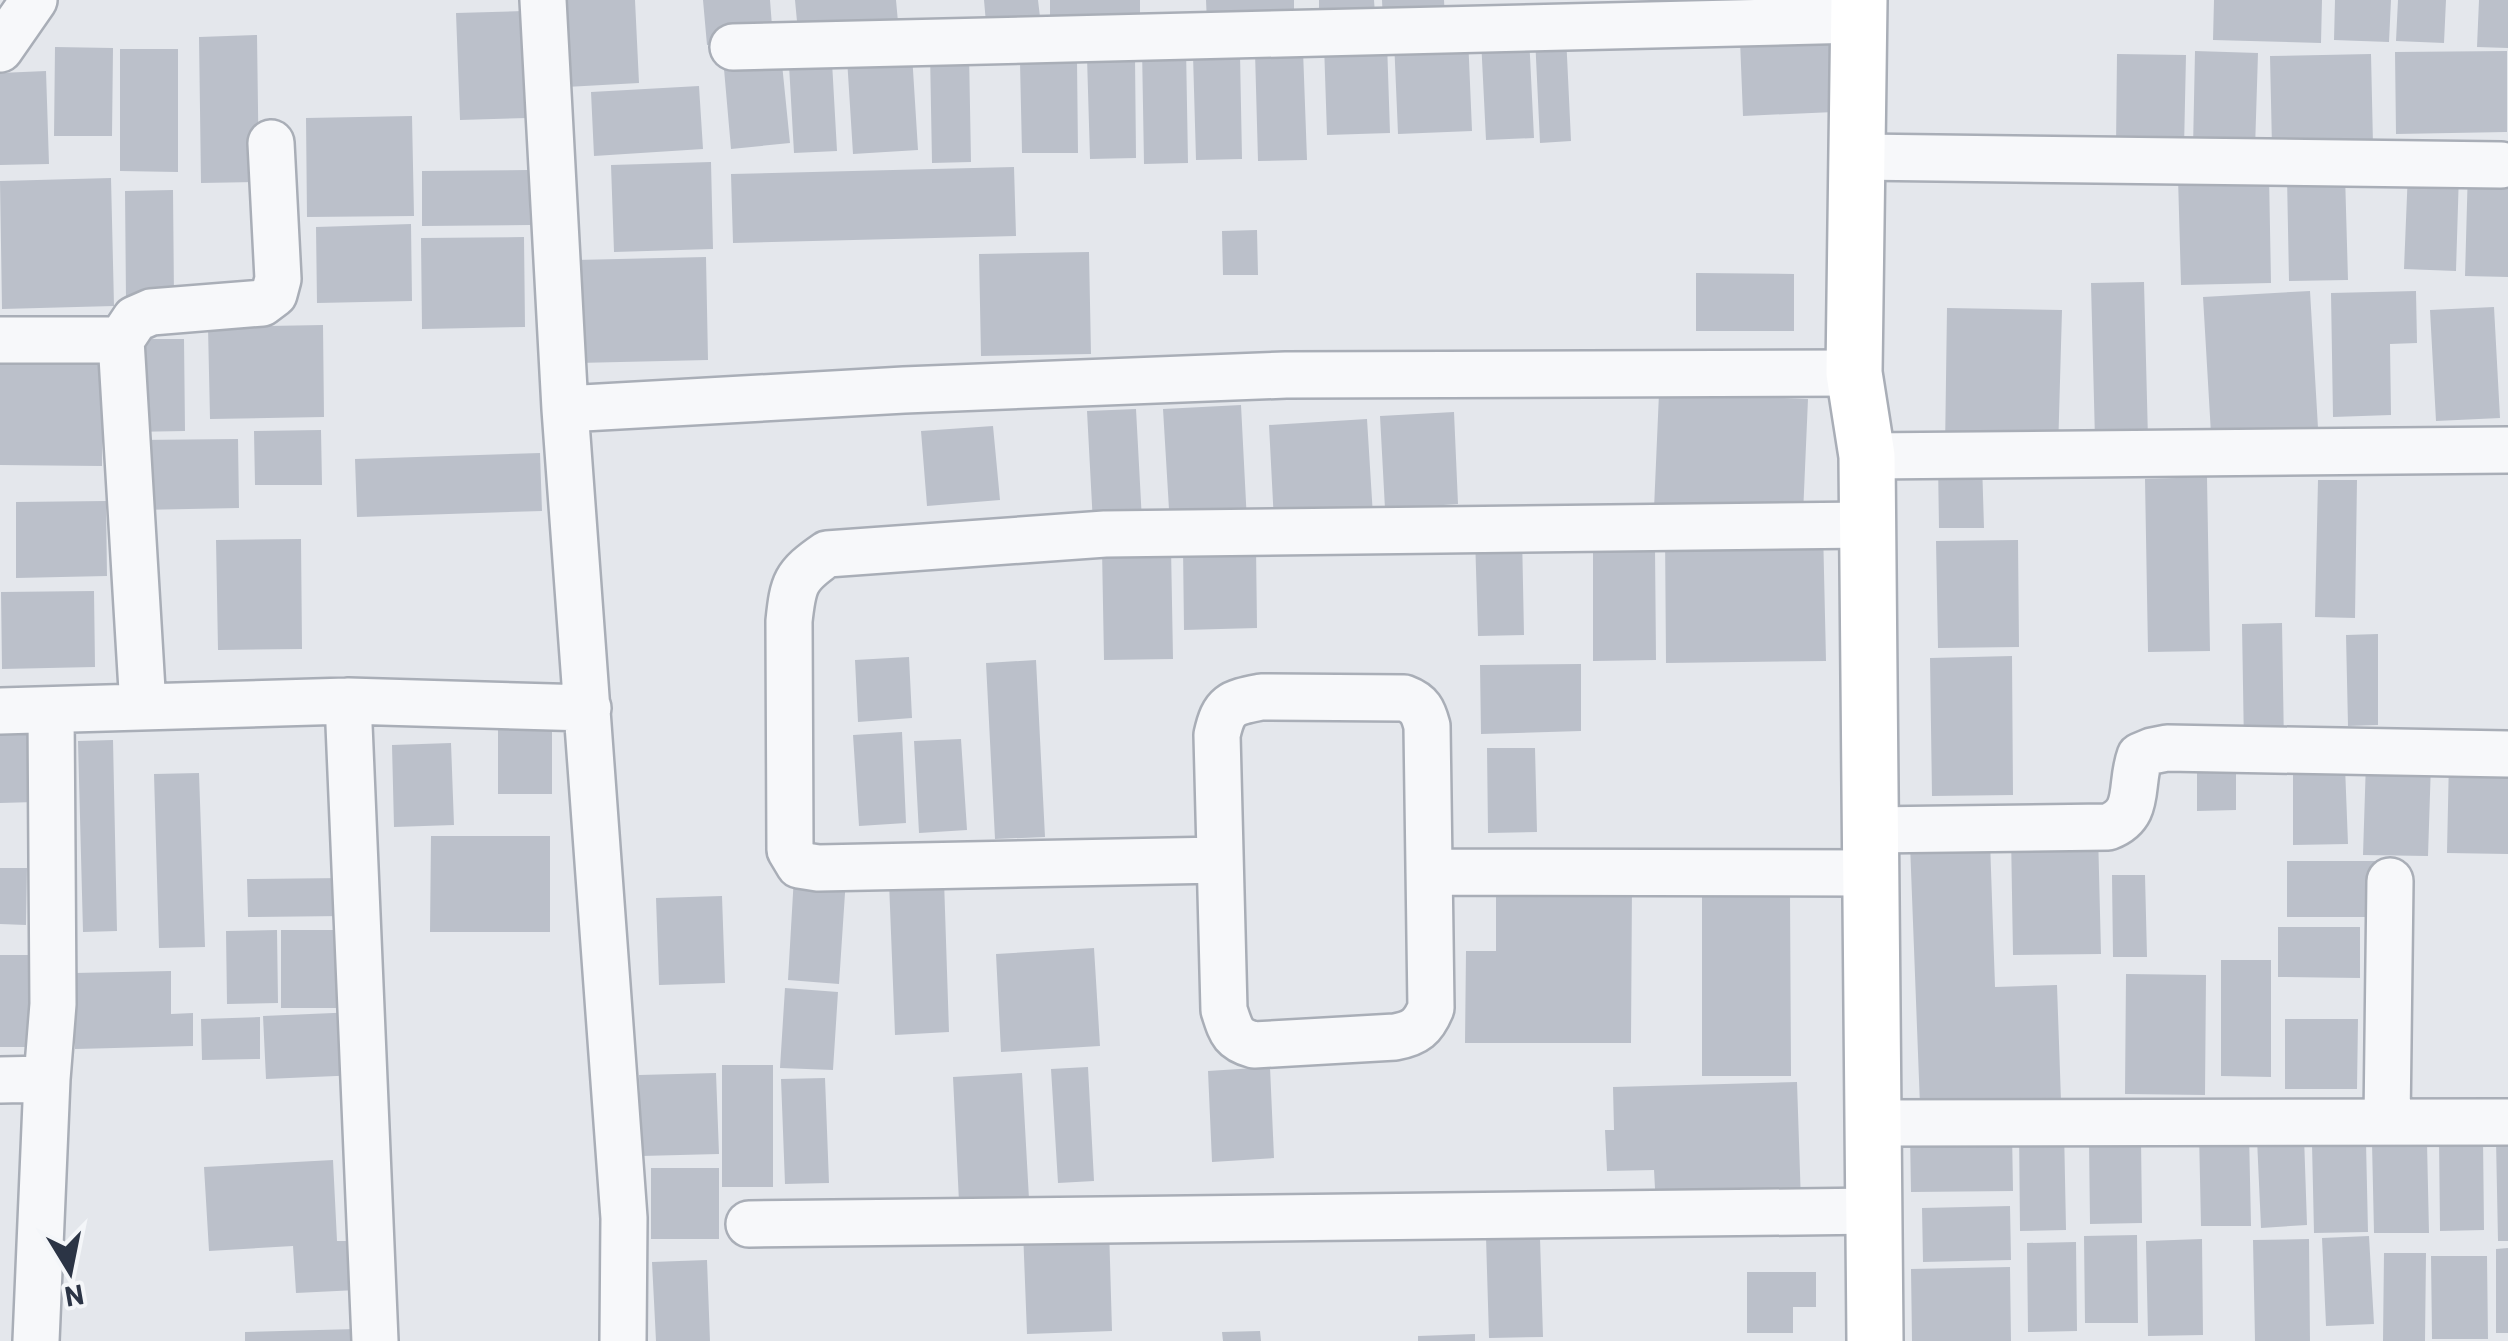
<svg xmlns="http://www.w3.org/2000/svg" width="2508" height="1341" font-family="Barlow,sans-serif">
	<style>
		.building { fill: #bbc0ca }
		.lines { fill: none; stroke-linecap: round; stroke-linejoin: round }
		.street-casing { stroke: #a9aeb7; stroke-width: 50 }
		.secondary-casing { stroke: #a9aeb7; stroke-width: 60 }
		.street { stroke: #f7f8fa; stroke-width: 45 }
		.secondary { stroke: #fff; stroke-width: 55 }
	</style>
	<rect width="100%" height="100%" fill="#e4e7ec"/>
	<path class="building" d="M 562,0 L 635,0 L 639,83 L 566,87 Z
		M 703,0 L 770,0 L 773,39 L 707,45 Z
		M 795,0 L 896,0 L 898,22 L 798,32 Z
		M 984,0 L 1038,0 L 1040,17 L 986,23 Z
		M 1050,0 L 1140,0 L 1140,17 L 1050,21 Z
		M 1206,0 L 1294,0 L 1294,19 L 1207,24 Z
		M 1319,0 L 1374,0 L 1375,14 L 1319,17 Z
		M 1382,0 L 1444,0 L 1445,19 L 1383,22 Z
		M 2214,0 L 2322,0 L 2321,43 L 2213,40 Z
		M 2335,0 L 2391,0 L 2389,42 L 2334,40 Z
		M 2398,0 L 2446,0 L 2444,43 L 2396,41 Z
		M 2479,0 L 2508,0 L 2508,48 L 2477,47 Z
		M 524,11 L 527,118 L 460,120 L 456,13 Z
		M 257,35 L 259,182 L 201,183 L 199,37 Z
		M 1566,35 L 1571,141 L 1540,143 L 1535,37 Z
		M 1831,35 L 1834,112 L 1743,116 L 1740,40 Z
		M 1468,36 L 1472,131 L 1398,134 L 1394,40 Z
		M 1529,36 L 1534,138 L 1486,140 L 1481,39 Z
		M 1387,42 L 1390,133 L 1327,135 L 1324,44 Z
		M 55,47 L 113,48 L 112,136 L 54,136 Z
		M 1186,47 L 1188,163 L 1144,164 L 1142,48 Z
		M 120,49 L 178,49 L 178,172 L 120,171 Z
		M 1303,50 L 1307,160 L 1258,161 L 1255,52 Z
		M 2195,51 L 2258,53 L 2255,149 L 2193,148 Z
		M 2507,51 L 2507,132 L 2396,134 L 2395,52 Z
		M 930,52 L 969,52 L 971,162 L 932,163 Z
		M 912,54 L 918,150 L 853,154 L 847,58 Z
		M 1240,54 L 1242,159 L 1196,160 L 1193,55 Z
		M 2117,54 L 2186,55 L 2184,148 L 2116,147 Z
		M 2371,54 L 2373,145 L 2272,147 L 2270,56 Z
		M 1135,56 L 1136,158 L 1090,159 L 1087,57 Z
		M 1077,60 L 1078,153 L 1022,153 L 1020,62 Z
		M 832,62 L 837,151 L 794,153 L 789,65 Z
		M 782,64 L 790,143 L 731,149 L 724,69 Z
		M 46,71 L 49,164 L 0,165 L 0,73 Z
		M 699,86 L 703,149 L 594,156 L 591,92 Z
		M 412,116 L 414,216 L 307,217 L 306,118 Z
		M 711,162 L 713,249 L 614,252 L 611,165 Z
		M 1014,167 L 1016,236 L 733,243 L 731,174 Z
		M 2468,168 L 2508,168 L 2508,277 L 2465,276 Z
		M 529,170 L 530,225 L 422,226 L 422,171 Z
		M 2408,171 L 2459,173 L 2456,271 L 2404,269 Z
		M 2269,174 L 2271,283 L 2181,285 L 2178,177 Z
		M 2345,174 L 2348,280 L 2289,281 L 2287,177 Z
		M 111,178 L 114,306 L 2,309 L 0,181 Z
		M 173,190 L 174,298 L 126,299 L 125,191 Z
		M 411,224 L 412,301 L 317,303 L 316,227 Z
		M 1257,230 L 1258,275 L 1223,275 L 1222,231 Z
		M 524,237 L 525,327 L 422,329 L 421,238 Z
		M 1089,252 L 1091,354 L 981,356 L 979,254 Z
		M 706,257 L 708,360 L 577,363 L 575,260 Z
		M 1696,273 L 1794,274 L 1794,331 L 1696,331 Z
		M 2144,282 L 2148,439 L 2095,440 L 2091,283 Z
		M 2310,291 L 2318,428 L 2211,434 L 2203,297 Z
		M 2416,291 L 2417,343 L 2390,344 L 2391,415 L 2333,417 L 2331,293 Z
		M 2494,307 L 2500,418 L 2436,421 L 2430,310 Z
		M 1947,308 L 2062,310 L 2058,452 L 1945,450 Z
		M 323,325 L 324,417 L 210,419 L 208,327 Z
		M 128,339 L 184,339 L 185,431 L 129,432 Z
		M 0,357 L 103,358 L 102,466 L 0,465 Z
		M 1659,393 L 1808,399 L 1803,515 L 1654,509 Z
		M 1241,405 L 1247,522 L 1170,526 L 1163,409 Z
		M 1136,409 L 1142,521 L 1093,524 L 1087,411 Z
		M 1454,412 L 1458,504 L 1385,509 L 1380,416 Z
		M 1367,419 L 1373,516 L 1274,522 L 1269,425 Z
		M 993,426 L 1000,500 L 927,506 L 921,431 Z
		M 321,430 L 322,485 L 255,485 L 254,431 Z
		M 238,439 L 239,508 L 138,510 L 137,440 Z
		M 540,453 L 542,511 L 357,517 L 355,459 Z
		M 1982,462 L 1984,528 L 1939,528 L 1938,463 Z
		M 2207,477 L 2210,651 L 2148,652 L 2145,479 Z
		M 2318,480 L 2357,480 L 2355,618 L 2315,617 Z
		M 106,501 L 107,576 L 16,578 L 16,502 Z
		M 1823,528 L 1826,661 L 1666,663 L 1665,531 Z
		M 1522,534 L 1524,635 L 1478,636 L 1475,536 Z
		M 301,539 L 302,649 L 218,650 L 216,540 Z
		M 2018,540 L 2019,647 L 1938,648 L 1936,541 Z
		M 1256,546 L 1257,628 L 1184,630 L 1183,548 Z
		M 1171,547 L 1173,659 L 1104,660 L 1102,549 Z
		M 1655,547 L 1656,660 L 1593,661 L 1593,550 Z
		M 94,591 L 95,667 L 2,669 L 1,592 Z
		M 2282,623 L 2284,747 L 2244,747 L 2242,624 Z
		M 2378,634 L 2378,725 L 2348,726 L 2346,635 Z
		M 2012,656 L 2013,795 L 1932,796 L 1930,658 Z
		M 909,657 L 912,718 L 858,722 L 855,660 Z
		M 1036,660 L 1045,837 L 995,839 L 986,663 Z
		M 1581,664 L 1581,731 L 1481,734 L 1480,665 Z
		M 498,728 L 552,728 L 552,794 L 498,794 Z
		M 33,731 L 35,802 L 0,803 L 0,732 Z
		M 902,732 L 906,823 L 859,826 L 853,735 Z
		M 961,739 L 967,830 L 919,833 L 914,741 Z
		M 113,740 L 117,931 L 83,932 L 78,741 Z
		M 451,743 L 454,825 L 394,827 L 392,745 Z
		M 1487,748 L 1535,748 L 1537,832 L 1488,833 Z
		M 2236,755 L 2236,810 L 2197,811 L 2197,756 Z
		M 2449,758 L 2508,759 L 2508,854 L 2447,853 Z
		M 2366,761 L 2431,763 L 2428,856 L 2363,855 Z
		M 2345,766 L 2348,844 L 2293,845 L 2293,767 Z
		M 199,773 L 205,947 L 159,948 L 154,774 Z
		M 2098,832 L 2101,954 L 2013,955 L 2011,834 Z
		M 431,836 L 550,836 L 550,932 L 430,932 Z
		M 1990,841 L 1995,987 L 2057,985 L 2061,1101 L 1920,1106 L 1910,844 Z
		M 2287,861 L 2378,861 L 2377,917 L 2287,917 Z
		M 0,868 L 27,868 L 26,925 L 0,924 Z
		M 2112,875 L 2145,875 L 2147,957 L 2113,957 Z
		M 794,876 L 846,878 L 839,984 L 788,980 Z
		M 344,878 L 344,916 L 248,917 L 247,879 Z
		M 944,880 L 949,1032 L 895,1035 L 889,882 Z
		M 1496,882 L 1632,883 L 1631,1043 L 1465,1043 L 1466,951 L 1496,951 Z
		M 1790,892 L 1791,1076 L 1702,1076 L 1702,893 Z
		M 722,896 L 725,983 L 659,985 L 656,898 Z
		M 2278,927 L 2360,927 L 2360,978 L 2278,977 Z
		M 277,930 L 278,1003 L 227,1004 L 226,931 Z
		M 281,930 L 351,930 L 352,1008 L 281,1008 Z
		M 1094,948 L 1100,1046 L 1001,1052 L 996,954 Z
		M 0,955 L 30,955 L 29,1047 L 0,1047 Z
		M 2221,960 L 2271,960 L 2271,1077 L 2221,1076 Z
		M 171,971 L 171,1014 L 193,1013 L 193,1046 L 75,1049 L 74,973 Z
		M 2126,974 L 2206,975 L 2205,1095 L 2125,1094 Z
		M 785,988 L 838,992 L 833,1070 L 780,1068 Z
		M 357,1012 L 360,1075 L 266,1079 L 263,1016 Z
		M 260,1017 L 260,1059 L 202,1060 L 201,1019 Z
		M 2285,1019 L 2358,1019 L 2357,1089 L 2285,1089 Z
		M 722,1065 L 773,1065 L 773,1187 L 722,1187 Z
		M 1088,1067 L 1094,1181 L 1058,1183 L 1051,1069 Z
		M 1270,1067 L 1274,1158 L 1212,1162 L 1208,1071 Z
		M 716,1073 L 719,1154 L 641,1156 L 639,1075 Z
		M 1022,1073 L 1029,1199 L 959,1202 L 953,1077 Z
		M 825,1078 L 829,1183 L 785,1184 L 781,1079 Z
		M 1797,1082 L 1801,1203 L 1656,1207 L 1654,1170 L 1607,1171 L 1605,1130 L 1614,1130 L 1613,1087 Z
		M 2064,1127 L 2066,1230 L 2020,1231 L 2019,1128 Z
		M 2012,1131 L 2013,1191 L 1911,1192 L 1910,1133 Z
		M 2199,1132 L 2249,1132 L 2251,1226 L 2201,1226 Z
		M 2304,1136 L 2307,1225 L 2261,1228 L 2257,1139 Z
		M 2483,1137 L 2484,1230 L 2440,1231 L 2439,1138 Z
		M 2141,1138 L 2142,1223 L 2090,1224 L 2089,1139 Z
		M 2508,1139 L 2508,1241 L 2498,1241 L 2496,1140 Z
		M 2366,1142 L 2368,1232 L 2314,1233 L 2312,1144 Z
		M 2427,1142 L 2429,1233 L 2374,1233 L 2372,1143 Z
		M 333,1160 L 337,1241 L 354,1241 L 357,1290 L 296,1293 L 293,1246 L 209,1251 L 204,1167 Z
		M 651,1168 L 719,1168 L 719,1239 L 651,1239 Z
		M 2010,1206 L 2011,1260 L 1923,1262 L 1922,1208 Z
		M 1109,1227 L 1112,1331 L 1027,1334 L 1023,1230 Z
		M 2137,1235 L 2138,1323 L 2085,1323 L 2084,1236 Z
		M 2369,1236 L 2374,1324 L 2326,1326 L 2322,1238 Z
		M 1486,1237 L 1540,1238 L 1543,1337 L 1489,1338 Z
		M 2202,1239 L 2203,1335 L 2148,1336 L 2146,1241 Z
		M 2309,1239 L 2310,1341 L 2255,1341 L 2253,1240 Z
		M 2076,1242 L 2077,1331 L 2028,1332 L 2027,1243 Z
		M 2508,1248 L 2508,1333 L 2496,1333 L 2496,1249 Z
		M 2384,1253 L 2426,1253 L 2425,1341 L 2383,1341 Z
		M 2431,1256 L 2487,1256 L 2488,1339 L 2432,1339 Z
		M 707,1260 L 710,1341 L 656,1341 L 652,1262 Z
		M 2010,1267 L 2011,1341 L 1912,1341 L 1911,1269 Z
		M 1747,1272 L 1816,1272 L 1816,1307 L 1793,1307 L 1793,1333 L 1747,1333 Z
		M 356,1329 L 356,1341 L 245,1341 L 245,1332 Z
		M 1260,1331 L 1261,1341 L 1223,1341 L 1222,1332 Z
		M 1475,1334 L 1475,1341 L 1418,1341 L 1418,1336 Z"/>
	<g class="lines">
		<defs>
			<path id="street" d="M 543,0 L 565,409
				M 733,47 L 1859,20
				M 0,49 L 34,0
				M 1859,157 L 2501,165
				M 0,340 L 121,340 L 143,707
				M 121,340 L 135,319 L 151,312 L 262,303 L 274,294 L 278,279 L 271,143
				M 1867,456 L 2508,450
				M 1261,697 L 1404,698 C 1420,704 1423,711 1427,726 L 1431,1008 C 1423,1027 1416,1033 1395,1037 L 1254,1045 C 1232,1039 1231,1031 1224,1010 L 1217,735 C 1224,704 1231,703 1261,697 Z
				M 348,701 L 375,1341
				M 0,711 L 348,701 L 588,708
				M 1869,830 L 2108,827 C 2142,814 2129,786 2140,756 L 2152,751 L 2167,748 L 2508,754
				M 1220,860 L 818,868 L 799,865 L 790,850 L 789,621 C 793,583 795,576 827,554 L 1105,534 L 1867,525
				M 1429,872 L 1870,873
				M 0,1080 L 47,1079
				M 2387,1122 L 2390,881
				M 1871,1123 L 2508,1122
				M 749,1224 L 1876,1211
				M 36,1341 L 47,1079 L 53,1004 L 51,710
				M 623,1341 L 624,1218 L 565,409 L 904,390 L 1286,375 L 1854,373"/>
			<path id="secondary" d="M 1859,0 L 1854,373 L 1867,456 L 1875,1341"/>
		</defs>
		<use href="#street" class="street-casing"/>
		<use href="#secondary" class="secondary-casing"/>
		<use href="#street" class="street"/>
		<use href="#secondary" class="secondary"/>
	</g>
	<g transform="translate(70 1271) rotate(170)" stroke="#f4f6f9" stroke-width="8" paint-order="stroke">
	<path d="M0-8L18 38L0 25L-18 38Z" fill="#2b3445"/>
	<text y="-15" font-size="28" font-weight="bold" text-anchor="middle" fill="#2b3445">N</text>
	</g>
</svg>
